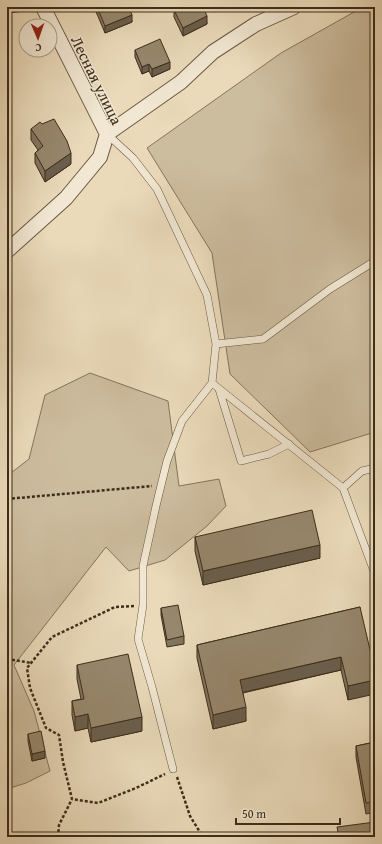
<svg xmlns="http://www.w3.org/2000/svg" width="382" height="844" font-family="'Gentium Book Plus',serif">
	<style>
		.green { fill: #cdbd9f; stroke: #85755c }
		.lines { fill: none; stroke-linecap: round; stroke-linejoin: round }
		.lane-casing { stroke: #685842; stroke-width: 8 }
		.street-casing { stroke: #685842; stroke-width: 16 }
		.path { stroke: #3d2d1a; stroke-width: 2.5; stroke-dasharray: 3 2; stroke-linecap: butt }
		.lane { stroke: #f1e7d2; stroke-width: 7 }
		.street { stroke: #f1e7d2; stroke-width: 14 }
		.wall { fill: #82745e; stroke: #3d2d1a }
		.shaded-wall { fill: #6a5e4c; stroke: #3d2d1a }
		.building { fill: #97876d; stroke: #3d2d1a }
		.labels { text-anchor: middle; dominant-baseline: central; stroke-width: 3; stroke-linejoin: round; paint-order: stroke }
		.street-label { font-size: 16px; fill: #3d2d1a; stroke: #f1e7d2 }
	</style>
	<rect width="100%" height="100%" fill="#eadaba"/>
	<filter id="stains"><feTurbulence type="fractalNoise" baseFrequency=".005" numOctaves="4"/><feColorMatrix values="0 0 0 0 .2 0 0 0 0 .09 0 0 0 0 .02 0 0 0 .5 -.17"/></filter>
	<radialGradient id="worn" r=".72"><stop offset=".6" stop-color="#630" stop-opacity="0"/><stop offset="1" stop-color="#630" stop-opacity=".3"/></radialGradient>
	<path class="green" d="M 363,7 L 375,7 L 375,432 L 310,452 L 230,374 L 212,253 L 147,148 L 281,53 Z
		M 90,373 L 168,401 L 179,486 L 219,479 L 226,506 L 207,526 L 165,560 L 129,571 L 106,547 L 14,665 L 34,711 L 50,771 L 26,783 L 7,789 L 7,476 L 29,459 L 45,395 Z"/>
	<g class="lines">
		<defs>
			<path id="lane" d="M 107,134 L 133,158 L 157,189 L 207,295 L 216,344 L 212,383 L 343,488 L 375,574
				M 216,344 L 263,339 L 330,289 L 375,261
				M 219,389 L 241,461 L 269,454 L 289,444
				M 343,488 L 362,471 L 375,468
				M 173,769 L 152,687 L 138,639 L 143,605 L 143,566 L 156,506 L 167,461 L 182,421 L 212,383"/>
			<path id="street" d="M 107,134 L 181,82 L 213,52 L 256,24 L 294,7
				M 7,251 L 66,198 L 100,157 L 107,134 L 43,7"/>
		</defs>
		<use href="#lane" class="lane-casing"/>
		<use href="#street" class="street-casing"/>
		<path class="path" d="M 7,499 L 152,486
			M 134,606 L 115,607 L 52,637 L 27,668 L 30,688 L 46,728 L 59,735 L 63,762 L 72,799 L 98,803 L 136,788 L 165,774
			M 7,659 L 32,663
			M 177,777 L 190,816 L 203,837
			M 58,837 L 59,825 L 72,799"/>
		<use href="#lane" class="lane"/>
		<use href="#street" class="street"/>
	</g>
	<path class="wall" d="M 7,7 L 24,7 L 24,11 L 7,13 Z
		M 94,7 L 129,7 L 132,22 L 105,33 Z
		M 178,7 L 203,7 L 207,24 L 183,36 L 174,17 L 174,10 L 179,8 Z
		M 212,7 L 225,7 L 214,12 Z
		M 135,50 L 170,69 L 152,77 L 149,71 L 142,74 L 135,57 Z
		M 31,129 L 71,164 L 45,182 L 35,163 L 35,153 L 38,150 L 31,140 Z
		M 195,537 L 320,558 L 203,585 L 195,551 Z
		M 360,607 L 348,700 L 341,670 L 243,693 L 246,721 L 213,729 L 197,658 L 197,645 Z
		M 161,608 L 184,636 L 184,644 L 167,647 L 161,615 Z
		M 77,665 L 142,731 L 91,742 L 88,728 L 75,731 L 72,715 L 72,701 L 81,699 L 77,679 Z
		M 28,734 L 45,758 L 32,761 L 28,741 Z
		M 375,742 L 375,812 L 366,814 L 356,757 L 356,746 Z"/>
	<path class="shaded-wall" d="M 214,7 L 225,7 L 214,12 Z
		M 132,15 L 132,22 L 105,33 L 105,26 Z
		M 207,16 L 207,24 L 183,36 L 183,28 Z
		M 170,62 L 170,69 L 152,77 L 152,69 Z
		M 149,64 L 149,71 L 142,74 L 142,67 Z
		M 71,153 L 71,164 L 45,182 L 45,171 Z
		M 320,545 L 320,558 L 203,585 L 203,571 Z
		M 341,657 L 341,670 L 240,693 L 240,680 Z
		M 375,680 L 375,694 L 348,700 L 348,686 Z
		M 246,707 L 246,721 L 213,729 L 213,715 Z
		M 88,714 L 88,728 L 75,731 L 75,717 Z
		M 142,717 L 142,731 L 91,742 L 91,728 Z
		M 45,751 L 45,758 L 32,761 L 32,754 Z"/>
	<path class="building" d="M 97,7 L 129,7 L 132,15 L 105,26 Z
		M 181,7 L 203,7 L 207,16 L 183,28 L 174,10 Z
		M 160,39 L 170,62 L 152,69 L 149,64 L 142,67 L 135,50 Z
		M 54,119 L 67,141 L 71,153 L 45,171 L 35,153 L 43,146 L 31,129 L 40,122 L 42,124 Z
		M 312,510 L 320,545 L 203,571 L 195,537 Z
		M 178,605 L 184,636 L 167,640 L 161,608 Z
		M 360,607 L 375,671 L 375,680 L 348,686 L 341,657 L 240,680 L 246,707 L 213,715 L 197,645 Z
		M 128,654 L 142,717 L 91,728 L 88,714 L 75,717 L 72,701 L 84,699 L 77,665 Z
		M 41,731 L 45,751 L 32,754 L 28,734 Z
		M 375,742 L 375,802 L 366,803 L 356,746 Z
		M 375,822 L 375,837 L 339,837 L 337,827 Z"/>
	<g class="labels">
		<g class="street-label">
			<text transform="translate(97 80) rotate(64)">Лесная улица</text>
		</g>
	</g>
	<rect width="382" height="844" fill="none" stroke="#eadaba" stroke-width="24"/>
	<rect x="8" y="8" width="366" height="828" fill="none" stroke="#3d2d1a" stroke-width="2"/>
	<rect x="12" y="12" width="358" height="820" fill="none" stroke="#3d2d1a"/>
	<g transform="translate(38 38) rotate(178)"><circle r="19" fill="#f1e7d2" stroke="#a99d88"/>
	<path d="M0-3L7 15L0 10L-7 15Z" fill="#8f2418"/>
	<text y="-6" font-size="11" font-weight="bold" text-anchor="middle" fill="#3d2d1a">С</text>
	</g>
	<path d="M236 818v6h104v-6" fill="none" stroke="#3d2d1a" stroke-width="2"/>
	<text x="242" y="818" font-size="12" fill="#3d2d1a" stroke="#f1e7d2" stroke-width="3" paint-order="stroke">50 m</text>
	<rect width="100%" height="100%" filter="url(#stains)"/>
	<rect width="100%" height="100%" fill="url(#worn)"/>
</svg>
